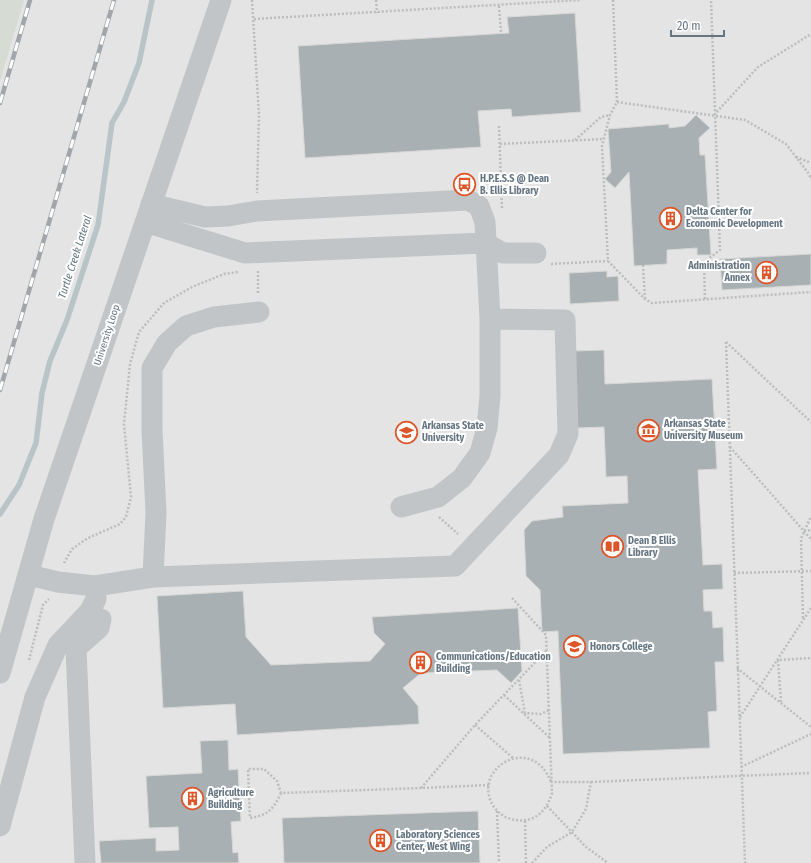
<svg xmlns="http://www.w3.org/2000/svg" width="811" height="863" font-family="'Fira Sans Condensed',sans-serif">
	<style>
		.built { fill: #e3e4e3 }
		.green { fill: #d6dcd3 }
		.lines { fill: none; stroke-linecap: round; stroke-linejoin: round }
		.stream { stroke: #b8c4c8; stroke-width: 5.5 }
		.building { fill: #a8b0b4; stroke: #d7d7d5 }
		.path { stroke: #bbbdbf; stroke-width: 2.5; stroke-dasharray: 2 2; stroke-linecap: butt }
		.minor { stroke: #c1c5c8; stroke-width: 21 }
		.rail-casing { stroke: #a0a6ab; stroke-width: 4.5 }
		.rail { stroke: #fff; stroke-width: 3; stroke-dasharray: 9; stroke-linecap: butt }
		.labels { text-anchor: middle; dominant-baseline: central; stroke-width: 4; stroke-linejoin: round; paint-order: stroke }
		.poi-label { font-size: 10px; font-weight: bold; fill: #657582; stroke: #fff; text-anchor: start }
		.street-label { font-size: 10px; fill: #657582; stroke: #fff }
		.water-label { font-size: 11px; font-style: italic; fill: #61777f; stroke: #fff }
	</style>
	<rect width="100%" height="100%" fill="#f5f5f2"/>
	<path class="built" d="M 0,0 L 811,0 L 811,863 L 0,863 Z"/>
	<path class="green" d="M 0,0 L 24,0 L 0,81 Z"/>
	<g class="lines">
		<path class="stream" d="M 0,514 L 19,485 L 36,443 L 42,393 L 50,361 L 67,320 L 98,225 L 112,123 L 124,102 L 139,63 L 152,0"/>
	</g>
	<path class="building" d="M 575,13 L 581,112 L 512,117 L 511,109 L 478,111 L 481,147 L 305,158 L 298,46 L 509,33 L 507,17 Z
		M 696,115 L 710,128 L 699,138 L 700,155 L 705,155 L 711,255 L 697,255 L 697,248 L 667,250 L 667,264 L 634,266 L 629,172 L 615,188 L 605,179 L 611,172 L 608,129 L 669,124 L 669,128 L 685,126 Z
		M 811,254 L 811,285 L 722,290 L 720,259 Z
		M 607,271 L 607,277 L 618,276 L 619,301 L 570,304 L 569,273 Z
		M 604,350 L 605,384 L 712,379 L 717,469 L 698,470 L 703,565 L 722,564 L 723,589 L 703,590 L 704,611 L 712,611 L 713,628 L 723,627 L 724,662 L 715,662 L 717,711 L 708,712 L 710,748 L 563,754 L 558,631 L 542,632 L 540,590 L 526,576 L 524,530 L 532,521 L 563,517 L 562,506 L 628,503 L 627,476 L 606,477 L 604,427 L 577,428 L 574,351 Z
		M 243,591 L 246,637 L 271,665 L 370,661 L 385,644 L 374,633 L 372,617 L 518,608 L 522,671 L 511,683 L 497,670 L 421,673 L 403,688 L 418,706 L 419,724 L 237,735 L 235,704 L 163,708 L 157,596 Z
		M 228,740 L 229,770 L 238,769 L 241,821 L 231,822 L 233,853 L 238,852 L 239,863 L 101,863 L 99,841 L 156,838 L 156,851 L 179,850 L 178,827 L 149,828 L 146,776 L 202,773 L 200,741 Z
		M 478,811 L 480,863 L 284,863 L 282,818 Z"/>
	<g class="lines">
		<path class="path" d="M 252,0 L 259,115 L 257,193
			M 376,0 L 377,13
			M 613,0 L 617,102 L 610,115 L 602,146 L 608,261 L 645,299 L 652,303 L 811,292
			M 499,6 L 501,33
			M 254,19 L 580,0
			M 617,102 L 745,120 L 786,144 L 809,174 L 811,179
			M 714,115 L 758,67 L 811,34
			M 499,126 L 502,209
			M 575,140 L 601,117 L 610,115
			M 500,144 L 604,139
			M 796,157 L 811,163
			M 551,264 L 608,261
			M 643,265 L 645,298
			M 258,271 L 258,294
			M 705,299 L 704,262 L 720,250 L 711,0
			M 726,342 L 745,863
			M 726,342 L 811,422
			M 730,447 L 811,539
			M 439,517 L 458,534
			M 804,531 L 811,530
			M 64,563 L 72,549 L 88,538 L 120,524 L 126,517 L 131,497 L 124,424 L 130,364 L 139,332 L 164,303 L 192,287 L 224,274 L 238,272
			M 734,573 L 811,571
			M 512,598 L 546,635 L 552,793 C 546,814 530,826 508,818 C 502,816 498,812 494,807 C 469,769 532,732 551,782
			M 803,618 L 801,539 L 811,516
			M 29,660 L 43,605 L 49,599
			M 737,668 L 811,727
			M 519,680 L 525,713 L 541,714 L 549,710
			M 504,695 L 550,738
			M 781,702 L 778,660 L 811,658
			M 740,717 L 811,608
			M 475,725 L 513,758
			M 741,767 L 811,734
			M 591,782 L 811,773
			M 489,785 L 421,788 L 475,725 L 546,651
			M 281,793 C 273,810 268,815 250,818 L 248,769 L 264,769 L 277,781 L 281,793 L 421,788
			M 547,806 L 586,847 L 608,863
			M 497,811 L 499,863
			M 525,821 L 526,863
			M 532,863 L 547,847 L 572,832 L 586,809 L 591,782 L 551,782"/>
		<path class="minor" d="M 151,204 L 205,217 L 228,216 L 257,211 L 468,200 L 479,206 L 485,222 L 490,319 L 490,396 L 487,428 L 480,453 L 462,478 L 438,497 L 401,507
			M 145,222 L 245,253 L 485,243 L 503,253 L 536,253
			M 29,575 L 58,582 L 95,586 L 153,577 L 455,566 L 559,455 L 568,434 L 565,320 L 490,319
			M 153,577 L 156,513 L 152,430 L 152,368 L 167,343 L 186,326 L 214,317 L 259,312
			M 67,637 L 73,640 L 76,648 L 85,863
			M 76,648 L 99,628 L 101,619
			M 0,673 L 44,519 L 221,0
			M 0,826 L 35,697 L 58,645 L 90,611 L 96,599 L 95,586"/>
		<defs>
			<path id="rail" d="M 0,103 L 30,0
				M 0,390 L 114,0"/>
		</defs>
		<use href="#rail" class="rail-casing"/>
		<use href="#rail" class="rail"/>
	</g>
	<defs>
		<symbol id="bus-ring" viewBox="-11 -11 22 22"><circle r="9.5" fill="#fff" stroke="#dd562a" stroke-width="1.5"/><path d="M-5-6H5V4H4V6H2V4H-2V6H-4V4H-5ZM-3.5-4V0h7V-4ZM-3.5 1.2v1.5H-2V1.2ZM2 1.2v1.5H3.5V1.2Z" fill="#dd562a"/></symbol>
		<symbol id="building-ring" viewBox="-11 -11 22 22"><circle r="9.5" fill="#fff" stroke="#dd562a" stroke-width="1.5"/><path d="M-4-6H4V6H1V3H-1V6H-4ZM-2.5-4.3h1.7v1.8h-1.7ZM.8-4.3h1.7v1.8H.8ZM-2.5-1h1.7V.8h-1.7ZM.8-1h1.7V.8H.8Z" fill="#dd562a"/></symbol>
		<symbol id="museum-ring" viewBox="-11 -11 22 22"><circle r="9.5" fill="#fff" stroke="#dd562a" stroke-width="1.5"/><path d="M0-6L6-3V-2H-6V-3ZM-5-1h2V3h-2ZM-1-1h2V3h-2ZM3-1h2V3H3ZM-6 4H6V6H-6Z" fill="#dd562a"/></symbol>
		<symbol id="university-ring" viewBox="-11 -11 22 22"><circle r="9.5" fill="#fff" stroke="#dd562a" stroke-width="1.5"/><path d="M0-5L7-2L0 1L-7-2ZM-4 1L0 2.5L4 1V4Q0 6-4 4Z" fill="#dd562a"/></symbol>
		<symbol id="library-ring" viewBox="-11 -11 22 22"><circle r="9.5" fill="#fff" stroke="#dd562a" stroke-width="1.5"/><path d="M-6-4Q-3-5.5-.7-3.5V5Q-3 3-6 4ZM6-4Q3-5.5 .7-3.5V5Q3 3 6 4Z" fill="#dd562a"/></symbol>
	</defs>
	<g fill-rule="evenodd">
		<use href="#bus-ring" x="452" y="172" width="25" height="25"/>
		<use href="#building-ring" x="658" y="206" width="25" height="25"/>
		<use href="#building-ring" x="754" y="260" width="25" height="25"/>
		<use href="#museum-ring" x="636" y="418" width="25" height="25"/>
		<use href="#university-ring" x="394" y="420" width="25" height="25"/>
		<use href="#library-ring" x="600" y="534" width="25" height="25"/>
		<use href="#university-ring" x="562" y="634" width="25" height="25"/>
		<use href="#building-ring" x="408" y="650" width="25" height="25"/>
		<use href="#building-ring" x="180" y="786" width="25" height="25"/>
		<use href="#building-ring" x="368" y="828" width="25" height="25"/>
	</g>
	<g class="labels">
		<g class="poi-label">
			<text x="480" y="179">H.P.E.S.S @ Dean<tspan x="480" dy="12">B. Ellis Library</tspan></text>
			<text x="686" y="212">Delta Center for<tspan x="686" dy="12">Economic Development</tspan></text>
			<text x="750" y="266" text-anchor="end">Administration<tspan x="750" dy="12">Annex</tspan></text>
			<text x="664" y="424">Arkansas State<tspan x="664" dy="12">University Museum</tspan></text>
			<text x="422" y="426">Arkansas State<tspan x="422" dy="12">University</tspan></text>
			<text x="628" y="541">Dean B Ellis<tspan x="628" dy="12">Library</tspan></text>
			<text x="590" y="647">Honors College</text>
			<text x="436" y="657">Communications/Education<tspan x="436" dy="12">Building</tspan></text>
			<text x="208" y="793">Agriculture<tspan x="208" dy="12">Building</tspan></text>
			<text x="396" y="835">Laboratory Sciences<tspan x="396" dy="12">Center, West Wing</tspan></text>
		</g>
		<g class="street-label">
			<text transform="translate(107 335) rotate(-72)">University Loop</text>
		</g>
		<g class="water-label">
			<text transform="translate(75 257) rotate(-72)">Turtle Creek Lateral</text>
		</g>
	</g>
	<path d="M671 30v6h53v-6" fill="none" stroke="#657582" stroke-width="2"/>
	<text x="677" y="30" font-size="12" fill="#657582" stroke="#ffffff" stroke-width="3" paint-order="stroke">20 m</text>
</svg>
